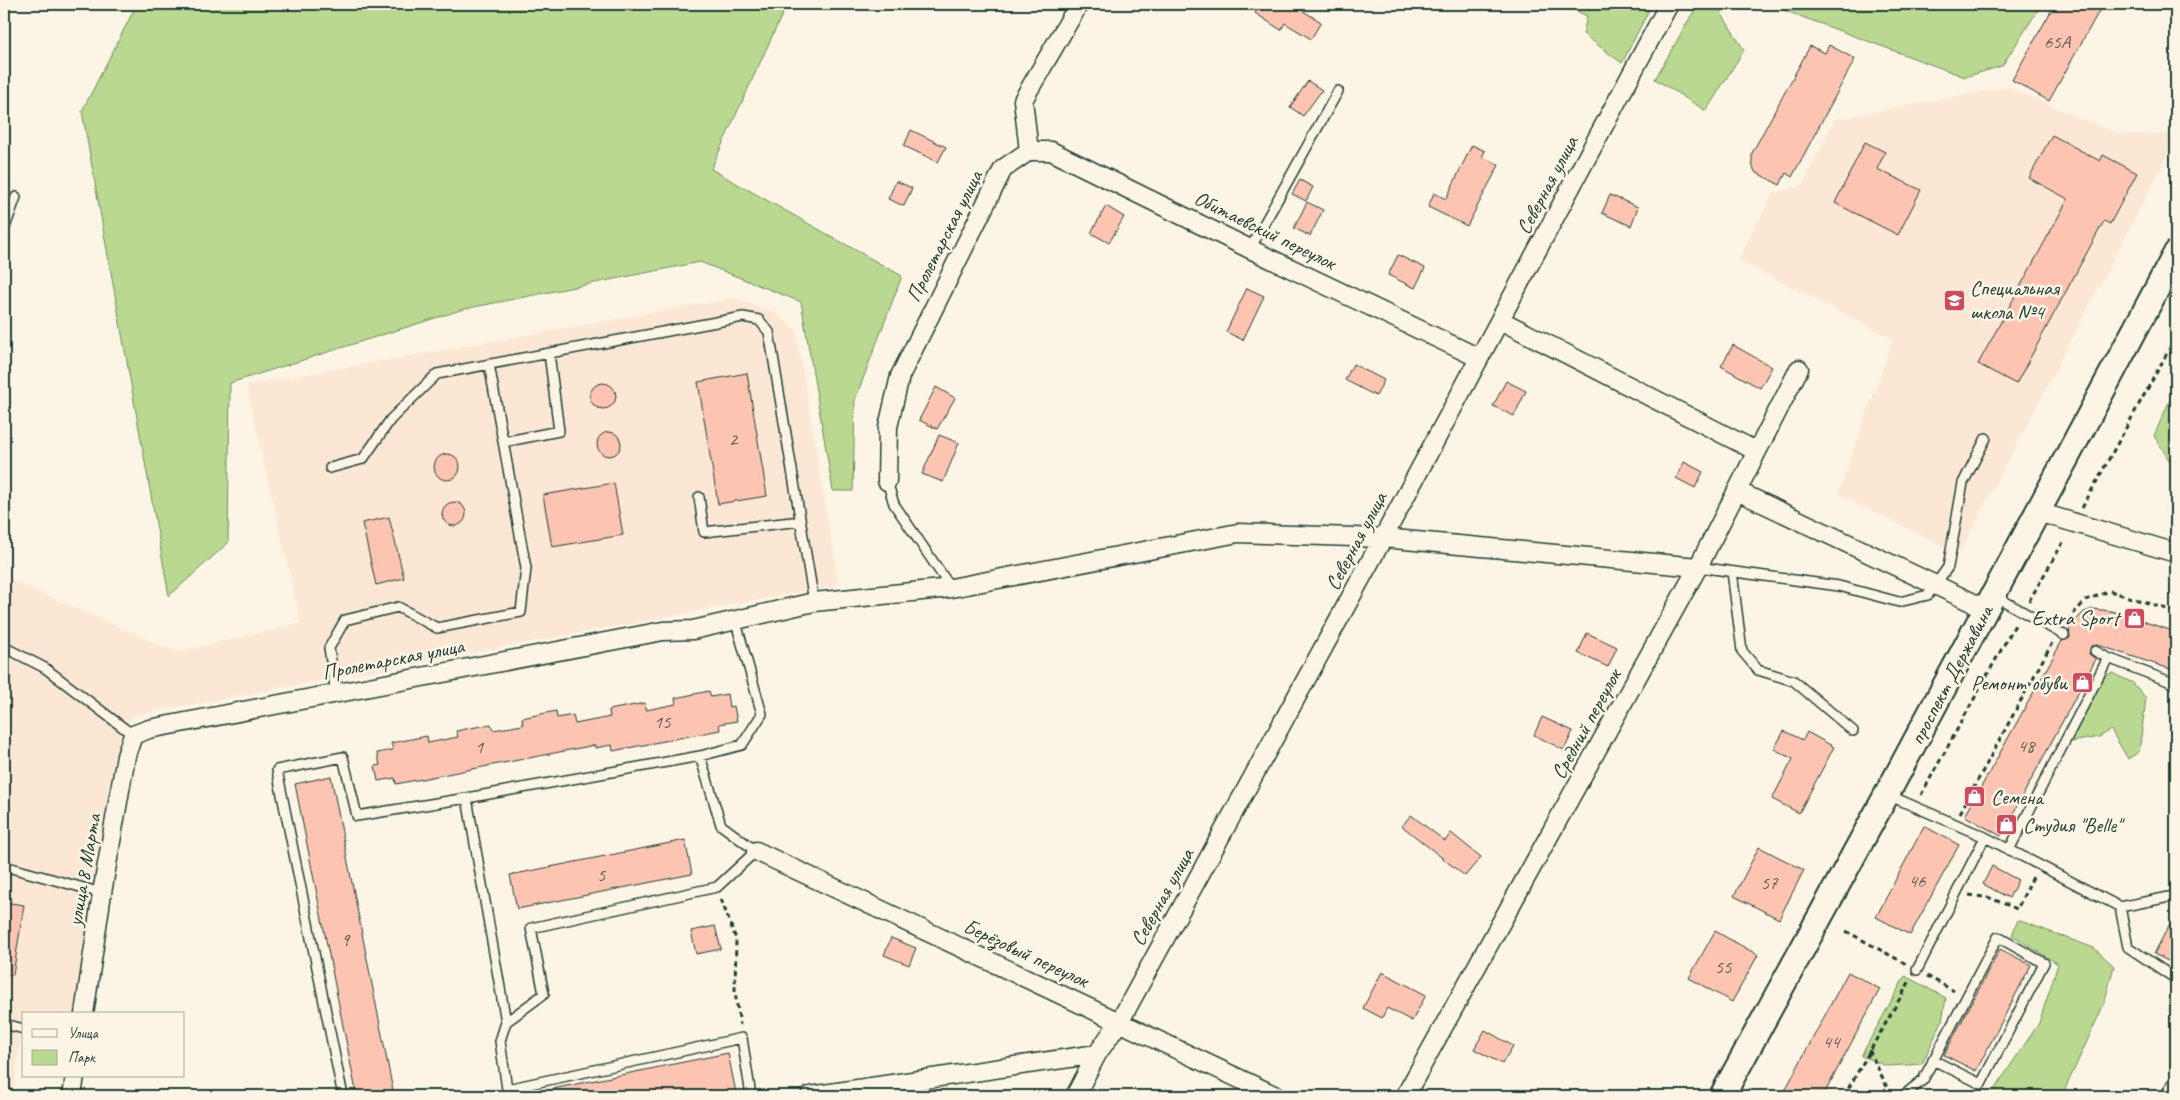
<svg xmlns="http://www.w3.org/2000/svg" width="2180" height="1100" font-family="Caveat,sans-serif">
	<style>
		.built { fill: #fce7d5 }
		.green { fill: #bbd890; stroke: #6d8a62 }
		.building { fill: #fdc5b1; stroke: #1f3d34 }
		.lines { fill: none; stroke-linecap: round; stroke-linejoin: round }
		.lane-casing { stroke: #1f3d34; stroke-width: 12 }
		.street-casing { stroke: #1f3d34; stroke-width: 21 }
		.secondary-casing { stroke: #1f3d34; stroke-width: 28 }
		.path { stroke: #1f3d34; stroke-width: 3; stroke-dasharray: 5 4; stroke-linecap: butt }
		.lane { stroke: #fcf5e5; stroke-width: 9 }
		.street { stroke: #fcf5e5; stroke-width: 18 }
		.secondary { stroke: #fcf5e5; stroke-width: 24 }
		.labels { text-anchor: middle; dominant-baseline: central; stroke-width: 5; stroke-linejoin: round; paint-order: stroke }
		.number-label { font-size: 19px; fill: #565f53 }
		.street-label { font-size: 21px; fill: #1f3d34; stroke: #fcf5e5 }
		.poi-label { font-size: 21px; fill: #1f3d34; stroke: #fcf5e5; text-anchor: start }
	</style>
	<rect width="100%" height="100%" fill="#fcf5e5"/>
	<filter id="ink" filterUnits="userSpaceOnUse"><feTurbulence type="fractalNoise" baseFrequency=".02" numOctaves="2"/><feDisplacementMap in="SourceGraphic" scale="10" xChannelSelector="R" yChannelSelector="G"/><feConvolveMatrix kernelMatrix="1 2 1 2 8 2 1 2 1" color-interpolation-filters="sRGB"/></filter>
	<g filter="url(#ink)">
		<path class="built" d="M 2007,87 L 2118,134 L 2176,134 L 2176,140 L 1959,554 L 1838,494 L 1893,339 L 1738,260 L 1773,193 L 1802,186 L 1835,119 Z
			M 734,298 L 775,312 L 796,331 L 839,585 L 131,716 L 114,758 L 75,1014 L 24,1014 L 13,1096 L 4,1096 L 4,577 L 177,652 L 301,623 L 246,385 Z"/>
		<path class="green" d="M 137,4 L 787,4 L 711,169 L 902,276 L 855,400 L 853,491 L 833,491 L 801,302 L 700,262 L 464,309 L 230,383 L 228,543 L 169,596 L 82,111 Z
			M 1561,4 L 1652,4 L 1622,63 L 1583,34 L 1587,16 Z
			M 1698,4 L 1724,4 L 1720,11 L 1744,50 L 1706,111 L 1655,79 Z
			M 1767,4 L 2042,4 L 2002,66 L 1965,77 Z
			M 2176,394 L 2176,471 L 2154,436 L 2172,395 Z
			M 2112,673 L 2133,683 L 2146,698 L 2139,752 L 2128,759 L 2111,730 L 2099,737 L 2071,742 L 2102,676 Z
			M 2018,920 L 2094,948 L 2114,966 L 2104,1004 L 2062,1096 L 1990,1096 L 2039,1023 L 2058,964 L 2012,935 Z
			M 1905,976 L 1946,998 L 1942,1021 L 1922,1064 L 1887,1066 L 1861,1056 Z"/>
		<path class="building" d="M 1261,4 L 1292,4 L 1321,22 L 1311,39 L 1285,23 L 1281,30 L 1255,13 Z
			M 2055,4 L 2103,4 L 2049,101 L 2012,80 Z
			M 1829,45 L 1855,59 L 1792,177 L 1786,173 L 1780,185 L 1755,172 L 1752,164 L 1752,153 L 1810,46 L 1825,53 Z
			M 1308,81 L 1322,90 L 1303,116 L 1290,107 Z
			M 911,130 L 946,147 L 938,162 L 904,146 Z
			M 2052,135 L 2100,161 L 2103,155 L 2137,173 L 2110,224 L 2104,221 L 2016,384 L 1978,364 L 2068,199 L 2029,178 Z
			M 1865,142 L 1885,152 L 1877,169 L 1921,190 L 1898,235 L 1835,203 Z
			M 1472,145 L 1485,151 L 1482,157 L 1499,165 L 1467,226 L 1428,207 L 1434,193 L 1446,199 Z
			M 1300,180 L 1313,187 L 1306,201 L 1292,194 Z
			M 896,181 L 912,188 L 904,206 L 888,199 Z
			M 1610,195 L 1638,207 L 1631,226 L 1602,213 Z
			M 1307,202 L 1323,210 L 1310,236 L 1294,228 Z
			M 1106,206 L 1124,217 L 1109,243 L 1091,233 Z
			M 1398,255 L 1425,268 L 1415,288 L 1388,275 Z
			M 1247,288 L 1264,296 L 1243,340 L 1226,332 Z
			M 1733,345 L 1772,367 L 1760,388 L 1721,366 Z
			M 1353,364 L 1384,380 L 1376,396 L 1345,380 Z
			M 747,373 L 767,496 L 718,504 L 698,382 Z
			M 1506,381 L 1526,391 L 1514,416 L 1493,406 Z
			M590 396a13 13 0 1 1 26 0a13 13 0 1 1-26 0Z
			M 936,387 L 955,398 L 937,429 L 919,420 Z
			M597 444a12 12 0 1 1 24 0a12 12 0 1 1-24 0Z
			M 939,435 L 959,443 L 943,482 L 922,474 Z
			M434 467a13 13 0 1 1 26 0a13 13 0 1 1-26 0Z
			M 1684,462 L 1703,472 L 1695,488 L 1676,478 Z
			M 614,483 L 623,535 L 552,547 L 543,495 Z
			M442 514a12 12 0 1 1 24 0a12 12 0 1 1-24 0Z
			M 389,517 L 404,578 L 376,585 L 362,523 Z
			M 2093,609 L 2111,611 L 2176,632 L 2176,671 L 2098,645 L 2091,646 L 2089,654 L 2096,659 L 2001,836 L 1965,816 L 2062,641 L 2070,638 L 2069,627 L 2084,612 Z
			M 1587,633 L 1617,647 L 1608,667 L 1578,653 Z
			M 709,691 L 711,697 L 727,694 L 729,707 L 734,706 L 737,721 L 719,724 L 720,730 L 613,751 L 612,745 L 595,748 L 595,745 L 396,784 L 395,778 L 378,781 L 375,766 L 380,765 L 377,753 L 393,750 L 391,743 L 427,736 L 428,743 L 458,737 L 456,731 L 491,724 L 493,730 L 523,725 L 522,718 L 556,711 L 557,718 L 573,715 L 575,724 L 610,717 L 609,710 L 645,703 L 646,710 L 676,704 L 675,698 Z
			M 1542,717 L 1573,731 L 1564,750 L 1534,735 Z
			M 1784,731 L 1803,740 L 1807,732 L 1834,747 L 1799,813 L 1772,799 L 1793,759 L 1774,749 Z
			M 331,776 L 394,1096 L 357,1096 L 295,784 Z
			M 1411,815 L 1445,841 L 1451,833 L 1481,857 L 1465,876 L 1402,826 Z
			M 1924,826 L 1959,845 L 1910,935 L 1876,917 Z
			M 685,840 L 692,874 L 517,909 L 510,875 Z
			M 1759,847 L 1804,870 L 1779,919 L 1734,896 Z
			M 1992,866 L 2018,880 L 2009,898 L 1983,884 Z
			M 4,902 L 24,905 L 13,975 L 4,975 Z
			M 2176,912 L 2176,965 L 2154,954 Z
			M 715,926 L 721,949 L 696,954 L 691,931 Z
			M 1715,931 L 1758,955 L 1732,1002 L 1689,978 Z
			M 891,938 L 916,948 L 909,965 L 884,955 Z
			M 2000,949 L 2031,965 L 1976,1071 L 1944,1055 Z
			M 1382,972 L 1426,995 L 1412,1021 L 1387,1008 L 1382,1018 L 1363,1008 Z
			M 1848,972 L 1880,989 L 1823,1096 L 1782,1096 Z
			M 1485,1030 L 1513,1046 L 1502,1064 L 1474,1049 Z
			M 728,1053 L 736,1093 L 720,1096 L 552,1096 L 552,1089 Z"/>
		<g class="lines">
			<defs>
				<path id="lane" d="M 4,230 L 16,197
					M 1250,249 L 1338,91
					M 503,442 L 559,431 L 549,353
					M 330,468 L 363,459 L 391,419 L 437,374 L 743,317 L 759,320 L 769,332 L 814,602
					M 887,481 L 894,504 L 951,588
					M 699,497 L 704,532 L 801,521
					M 1698,567 L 1839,586 L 1899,602 L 1928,595 L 1948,567 L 1963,483 L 1986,438
					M 1732,572 L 1742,651 L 1758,670 L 1794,681 L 1853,731
					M 1995,596 L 2064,635
					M 4,647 L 45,668 L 133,735
					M 2108,658 L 2176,684
					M 336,693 L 329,648 L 345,620 L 398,607 L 437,628 L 521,612 L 526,568 L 489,364
					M 1888,795 L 1985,837 L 2120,907 L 2174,896
					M 2009,850 L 2108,658 L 2095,651
					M 4,866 L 102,893
					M 2120,907 L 2128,947 L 2176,979
					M 1917,970 L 1985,837
					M 506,1022 L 544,994 L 531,928 L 717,887 L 756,851 L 721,825 L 700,756
					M 4,1024 L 24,1029
					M 507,1089 L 742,1038 L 751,1096
					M 343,1096 L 277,770 L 343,757 L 357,816 L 467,798
					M 508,1096 L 500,1041 L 506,1022 L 467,798 L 700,756 L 742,745 L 762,714 L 735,619
					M 1903,1096 L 1923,1080 L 1998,937 L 2044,963 L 1981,1084 L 1933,1060
					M 2165,1096 L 2176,1078"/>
				<path id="street" d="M 1029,151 L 1051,151 L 1250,249 L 1479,358
					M 1500,320 L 1756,451
					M 887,481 L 888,427 L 900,376 L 1003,169 L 1029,151 L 1023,100 L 1079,4
					M 1737,491 L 1986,609
					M 2038,512 L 2176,553
					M 756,851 L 1276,1096
					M 84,1014 L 102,893 L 126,756 L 133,735 L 149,729 L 663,631 L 693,630 L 814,602 L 951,588 L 1238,533 L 1383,538 L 1698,567
					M 72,1096 L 75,1076
					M 810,1096 L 1097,1054
					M 1075,1096 L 1097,1054 L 1120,1021 L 1383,538 L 1669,4
					M 1405,1096 L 1698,567 L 1799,369"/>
				<path id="secondary" d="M 1722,1096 L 1887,794 L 2176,253"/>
			</defs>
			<use href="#lane" class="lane-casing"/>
			<use href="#street" class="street-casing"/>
			<use href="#secondary" class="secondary-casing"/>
			<path class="path" d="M 2082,508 L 2176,337
				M 2029,601 L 2065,539
				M 2067,621 L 2086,600 L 2110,591 L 2176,612
				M 1921,795 L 2016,623
				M 1960,813 L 2052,643
				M 1969,895 L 1990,898 L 2017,909 L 2033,877
				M 721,899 L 736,939 L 735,992 L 740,1025
				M 1846,931 L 1906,964
				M 1927,976 L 1954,991
				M 1869,1050 L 1890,1093
				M 1844,1096 L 1911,979"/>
			<use href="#lane" class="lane"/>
			<use href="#street" class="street"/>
			<use href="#secondary" class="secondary"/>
		</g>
	</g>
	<defs>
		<symbol id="school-square" viewBox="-11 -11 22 22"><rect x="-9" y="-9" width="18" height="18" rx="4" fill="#d1495b" stroke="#fcf5e5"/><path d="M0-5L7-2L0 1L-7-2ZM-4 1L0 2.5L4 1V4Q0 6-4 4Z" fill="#fff"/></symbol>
		<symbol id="shop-square" viewBox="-11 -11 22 22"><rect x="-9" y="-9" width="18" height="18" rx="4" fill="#d1495b" stroke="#fcf5e5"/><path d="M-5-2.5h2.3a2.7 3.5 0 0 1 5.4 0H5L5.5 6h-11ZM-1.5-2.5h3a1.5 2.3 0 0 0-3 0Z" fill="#fff"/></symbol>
	</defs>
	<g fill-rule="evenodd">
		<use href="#school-square" x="1942" y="288" width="25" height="25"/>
		<use href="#shop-square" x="2122" y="606" width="25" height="25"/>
		<use href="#shop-square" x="2070" y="670" width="25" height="25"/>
		<use href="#shop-square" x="1962" y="784" width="25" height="25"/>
		<use href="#shop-square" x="1994" y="812" width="25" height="25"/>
	</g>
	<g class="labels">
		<g class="number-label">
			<text x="2057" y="42">65А</text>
			<text x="733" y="439">2</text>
			<text x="662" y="722">15</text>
			<text x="2026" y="746">48</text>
			<text x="479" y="747">1</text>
			<text x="601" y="875">5</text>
			<text x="1917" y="881">46</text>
			<text x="1769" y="883">57</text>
			<text x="345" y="940">9</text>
			<text x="1723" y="967">55</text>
			<text x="1831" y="1042">44</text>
		</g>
		<g class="street-label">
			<text transform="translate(1547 185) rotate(-62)">Северная улица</text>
			<text transform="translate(1265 230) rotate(26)">Обитаевский переулок</text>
			<text transform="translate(944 236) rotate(-63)">Пролетарская улица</text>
			<text transform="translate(1356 541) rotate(-62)">Северная улица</text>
			<text transform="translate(393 659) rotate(-11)">Пролетарская улица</text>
			<text transform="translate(1951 675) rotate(-62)">проспект Державина</text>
			<text transform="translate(1586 724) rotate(-61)">Средний переулок</text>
			<text transform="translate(84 870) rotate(-80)">улица 8 Марта</text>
			<text transform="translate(1162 897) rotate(-61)">Северная улица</text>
			<text transform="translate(1026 953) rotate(25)">Берёзовый переулок</text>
		</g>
		<g class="poi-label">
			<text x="1970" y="288">Специальная<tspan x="1970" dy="24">школа №4</tspan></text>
			<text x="2119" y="618" text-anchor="end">Extra Sport</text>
			<text x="2067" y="683" text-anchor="end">Ремонт обуви</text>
			<text x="1991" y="797">Семена</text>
			<text x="2023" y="825">Студия "Belle"</text>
		</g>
	</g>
	<rect width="2180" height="1100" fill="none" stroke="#fcf5e5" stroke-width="20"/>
	<rect x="10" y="10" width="2160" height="1080" fill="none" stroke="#1f3d34" stroke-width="2" filter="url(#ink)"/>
	<rect x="22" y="1012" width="162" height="65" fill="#fcf5e5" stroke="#a4ab9e"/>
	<rect x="32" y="1029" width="25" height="8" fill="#fcf5e5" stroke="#a4ab9e"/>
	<text x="68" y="1038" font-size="15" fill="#1f3d34">Улица</text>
	<rect x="32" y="1050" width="25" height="15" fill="#bbd890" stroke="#a4ab9e"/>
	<text x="68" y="1062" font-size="15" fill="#1f3d34">Парк</text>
</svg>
